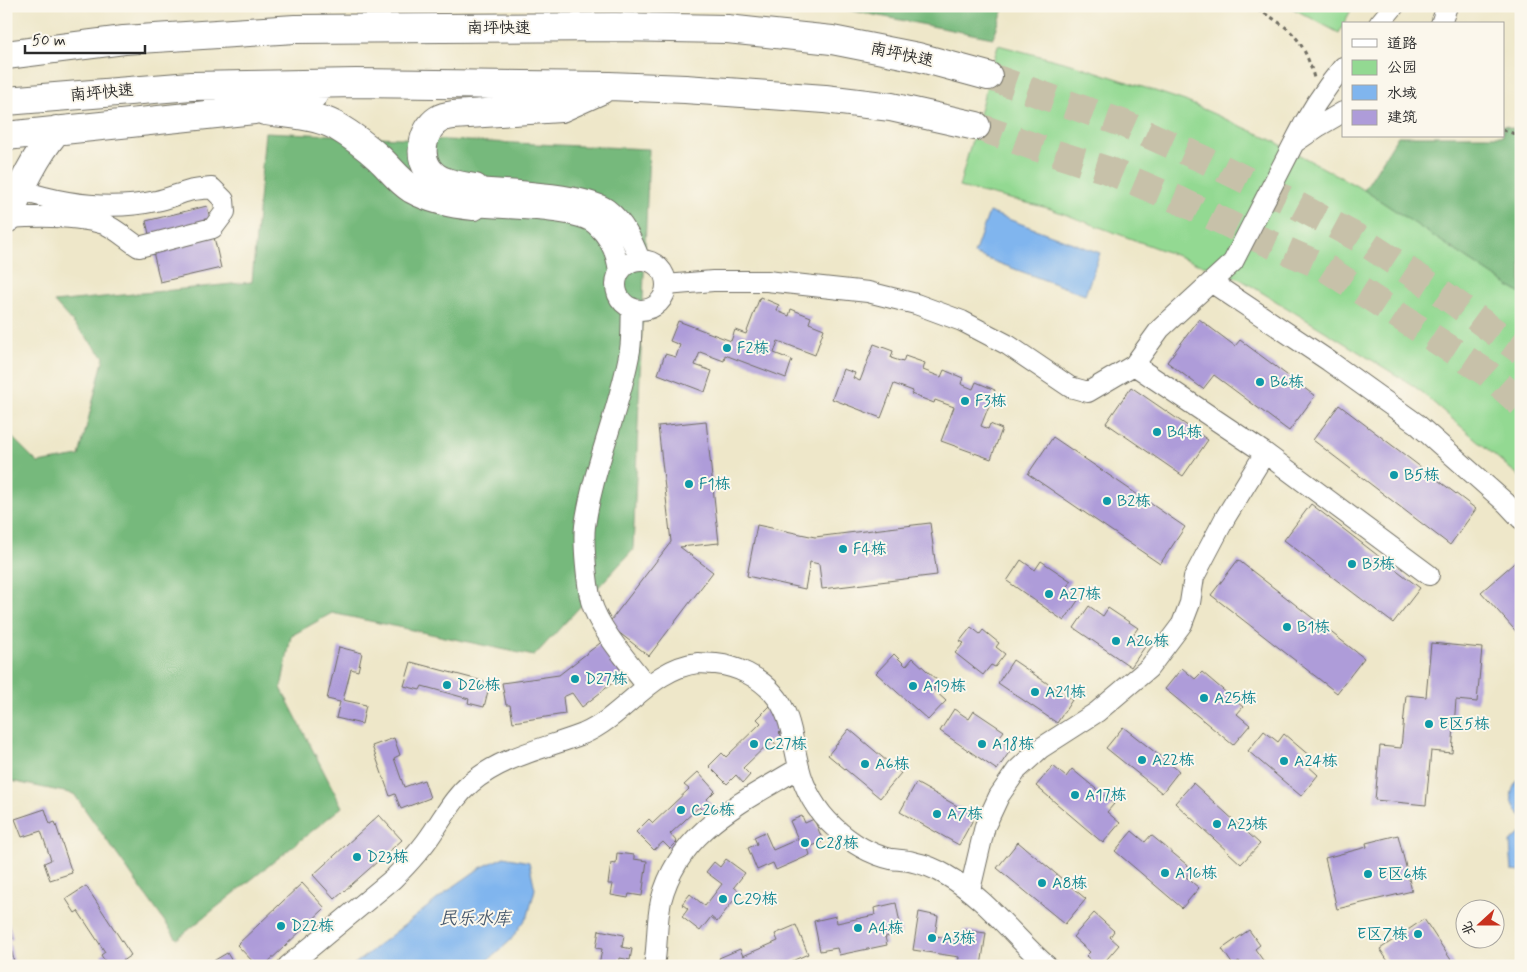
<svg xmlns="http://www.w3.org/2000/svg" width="1527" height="972" font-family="Mynerve,'LXGW WenKai TC',sans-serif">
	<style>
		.green { fill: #93d992; stroke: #5f825e }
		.forest { fill: #76b97c; stroke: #507254 }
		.water { fill: #80b5ee; stroke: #56708c }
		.building { fill: #ae9cd9 }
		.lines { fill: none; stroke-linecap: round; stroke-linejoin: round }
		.highway-tunnel { stroke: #c7c1a9; stroke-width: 28; stroke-dasharray: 28 14; stroke-linecap: butt }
		.minor-casing { stroke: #6f6d62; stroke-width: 22 }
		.highway-casing { stroke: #6f6d62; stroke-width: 30 }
		.path { stroke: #6f6d62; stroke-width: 3; stroke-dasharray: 4 4; stroke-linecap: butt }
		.minor { stroke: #fff; stroke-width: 20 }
		.highway { stroke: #fff; stroke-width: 28 }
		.culture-dot { fill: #0f9aa8; stroke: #fbf7ec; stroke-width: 2 }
		.labels { text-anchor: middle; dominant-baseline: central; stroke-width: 4; stroke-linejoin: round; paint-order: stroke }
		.street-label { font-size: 16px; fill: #2b2b2b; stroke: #fbf7ec }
		.culture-label { font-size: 16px; fill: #0d838f; stroke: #fbf7ec; text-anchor: start }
		.water-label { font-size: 18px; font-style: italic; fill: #495b6f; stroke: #fbf7ec }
	</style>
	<rect width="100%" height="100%" fill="#fbf7ec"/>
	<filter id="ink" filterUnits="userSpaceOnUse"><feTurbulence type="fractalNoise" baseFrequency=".02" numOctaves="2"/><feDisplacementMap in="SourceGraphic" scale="10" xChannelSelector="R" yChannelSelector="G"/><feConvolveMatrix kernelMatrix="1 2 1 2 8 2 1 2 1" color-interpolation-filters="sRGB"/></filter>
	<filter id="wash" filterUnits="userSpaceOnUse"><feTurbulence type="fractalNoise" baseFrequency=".0096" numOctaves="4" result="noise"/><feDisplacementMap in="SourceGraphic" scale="20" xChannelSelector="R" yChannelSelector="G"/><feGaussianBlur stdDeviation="1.12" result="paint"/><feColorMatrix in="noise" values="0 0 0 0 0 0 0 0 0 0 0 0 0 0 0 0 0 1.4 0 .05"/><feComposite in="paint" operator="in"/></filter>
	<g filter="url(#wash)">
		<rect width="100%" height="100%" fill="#eee7c9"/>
		<path class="green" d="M 1292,6 L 1343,6 L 1351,10 L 1339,33 L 1292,8 Z
			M 998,45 L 1082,67 L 1185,101 L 1270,139 L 1364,190 L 1521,294 L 1521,478 L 1414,386 L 1240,279 L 1048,208 L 959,187 Z"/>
		<path class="forest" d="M 828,6 L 1005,6 L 993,38 Z
			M 1503,125 L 1521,131 L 1521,294 L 1364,190 L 1398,136 L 1503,136 Z
			M 265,132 L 649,149 L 633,550 L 534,656 L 332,613 L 291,636 L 281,688 L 342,807 L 177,939 L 74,794 L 6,780 L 6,431 L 38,463 L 79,456 L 104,357 L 54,302 L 252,282 Z"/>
		<path class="water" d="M 989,212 L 1100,253 L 1085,295 L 974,254 Z
			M 1521,777 L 1521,817 C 1510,802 1507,791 1521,777 Z
			M 1521,833 L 1521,872 L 1512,871 L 1510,842 Z
			M 504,857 L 529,862 L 535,889 L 528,916 L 510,941 L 482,966 L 352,966 L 453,887 L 480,868 Z"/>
		<g id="blocks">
			<path class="building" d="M 207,206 L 221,268 L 160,282 L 146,221 Z
				M 760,297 L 779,305 L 777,311 L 789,316 L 791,309 L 811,317 L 809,323 L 824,329 L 815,355 L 778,341 L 774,353 L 792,360 L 786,378 L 725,355 L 724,361 L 700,352 L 695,365 L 712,371 L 705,392 L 658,374 L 665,354 L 676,357 L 680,345 L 670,341 L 678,321 L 731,341 L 735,330 L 746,334 Z
				M 1199,319 L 1235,346 L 1240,340 L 1315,396 L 1289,431 L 1214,375 L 1203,389 L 1167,362 Z
				M 874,344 L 893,351 L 891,358 L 903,362 L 905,356 L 925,363 L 923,370 L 941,377 L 944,370 L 963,378 L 961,384 L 973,389 L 976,382 L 995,390 L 981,426 L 988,429 L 990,424 L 1002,429 L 991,459 L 941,441 L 954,407 L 935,400 L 934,403 L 911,394 L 913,391 L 894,384 L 881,418 L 832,399 L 843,369 L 855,373 L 853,378 L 860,381 Z
				M 1131,387 L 1208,440 L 1183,476 L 1106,423 Z
				M 1339,405 L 1476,509 L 1450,545 L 1313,440 Z
				M 706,421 L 719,543 L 680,547 L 713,572 L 649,656 L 608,624 L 671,542 L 658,426 Z
				M 1053,437 L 1185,527 L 1160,564 L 1028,474 Z
				M 1311,504 L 1420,588 L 1393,623 L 1284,540 Z
				M 930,523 L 937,575 L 822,589 L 819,564 L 810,562 L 805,589 L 747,576 L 757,525 L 815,537 Z
				M 1521,557 L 1521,637 L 1481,592 Z
				M 1021,560 L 1035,570 L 1041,561 L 1071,581 L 1065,589 L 1079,599 L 1064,621 L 1007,581 Z
				M 1238,560 L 1364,658 L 1337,693 L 1211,595 Z
				M 1089,606 L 1103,616 L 1108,608 L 1138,628 L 1132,636 L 1146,645 L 1131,667 L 1074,628 Z
				M 971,627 L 980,634 L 983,630 L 999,643 L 996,647 L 1005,654 L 995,667 L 991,665 L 983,675 L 955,653 L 964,643 L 960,641 Z
				M 604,640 L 618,658 L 614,661 L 624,674 L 582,707 L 572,693 L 563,697 L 565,714 L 513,722 L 510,705 L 506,705 L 502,683 L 559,675 Z
				M 1431,643 L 1482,648 L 1477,702 L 1456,700 L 1452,753 L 1431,751 L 1426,805 L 1375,800 L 1380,746 L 1401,748 L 1406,695 L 1426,697 Z
				M 339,647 L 362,653 L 358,671 L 351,669 L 343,700 L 366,705 L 362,724 L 336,718 L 340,702 L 327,699 Z
				M 894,654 L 906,666 L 913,658 L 939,682 L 933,689 L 946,701 L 928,720 L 876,673 Z
				M 1013,660 L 1072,700 L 1057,723 L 998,683 Z
				M 411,662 L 490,683 L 484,707 L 468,703 L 469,699 L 422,686 L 420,690 L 404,686 Z
				M 1182,668 L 1195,679 L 1202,672 L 1243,707 L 1237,714 L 1250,725 L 1233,745 L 1165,689 Z
				M 770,706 L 788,724 L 779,733 L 786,740 L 779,748 L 772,740 L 743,768 L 750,775 L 743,783 L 736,775 L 727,784 L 709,766 L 722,753 L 726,757 L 761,723 L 757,719 Z
				M 954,709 L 969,719 L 974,711 L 1004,731 L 998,739 L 1012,748 L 997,770 L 940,731 Z
				M 1123,727 L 1179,771 L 1162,793 L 1106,748 Z
				M 849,729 L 901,773 L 880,798 L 828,755 Z
				M 1264,731 L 1278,742 L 1284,734 L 1311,757 L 1306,764 L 1318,775 L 1301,796 L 1248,751 Z
				M 394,738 L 400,755 L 394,758 L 404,787 L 424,780 L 430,798 L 401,809 L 395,794 L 390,796 L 372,746 Z
				M 1053,766 L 1066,777 L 1072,769 L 1114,804 L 1107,812 L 1120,823 L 1103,843 L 1036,786 Z
				M 698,772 L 715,791 L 707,799 L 714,807 L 706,814 L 699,807 L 670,834 L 677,842 L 670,849 L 663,842 L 654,850 L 636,832 L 649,819 L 653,823 L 689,789 L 684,785 Z
				M 916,783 L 975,816 L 959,845 L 900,812 Z
				M 1193,783 L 1260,844 L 1241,864 L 1175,803 Z
				M 45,809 L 50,824 L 55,822 L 72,873 L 50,880 L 44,863 L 51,860 L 41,831 L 22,837 L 15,819 Z
				M 379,815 L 402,840 L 335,899 L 313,875 Z
				M 802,816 L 805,823 L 814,819 L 823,841 L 808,848 L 810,855 L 776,870 L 773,863 L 757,870 L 748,848 L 757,844 L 754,837 L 765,832 L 773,850 L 798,839 L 790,821 Z
				M 1132,831 L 1145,842 L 1151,835 L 1192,869 L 1186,877 L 1199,888 L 1182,908 L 1115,851 Z
				M 1398,835 L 1412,891 L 1337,909 L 1325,858 L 1367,847 L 1366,843 Z
				M 1018,842 L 1086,899 L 1065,924 L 997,868 Z
				M 617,853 L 634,855 L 634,859 L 647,861 L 642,896 L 629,894 L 628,898 L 611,895 L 613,884 L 608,884 L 611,863 L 616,864 Z
				M 726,859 L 745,873 L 734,887 L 740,892 L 717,922 L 711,917 L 700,931 L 682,917 L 688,909 L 682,904 L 690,894 L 705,906 L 722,884 L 706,872 L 714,862 L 720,867 Z
				M 302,883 L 325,908 L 264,966 L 257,966 L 237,945 Z
				M 86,886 L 131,955 L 115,966 L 108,966 L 101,955 L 105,952 L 78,911 L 75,913 L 66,899 Z
				M 896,903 L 902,934 L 885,937 L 887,945 L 839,955 L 837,948 L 820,951 L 814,921 L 836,916 L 837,923 L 875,915 L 874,908 Z
				M 919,912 L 938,916 L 935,936 L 962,940 L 963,930 L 986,933 L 981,966 L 958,966 L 959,957 L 913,950 Z
				M 1094,913 L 1114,931 L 1110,937 L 1119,945 L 1101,966 L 1098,966 L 1086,956 L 1090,952 L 1073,937 Z
				M 1424,919 L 1455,966 L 1391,966 L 1380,949 Z
				M 6,923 L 9,923 L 13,939 L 9,940 L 15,966 L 6,966 Z
				M 796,925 L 808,954 L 792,961 L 794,966 L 722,966 L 719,958 L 740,949 L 743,956 L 778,941 L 775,934 Z
				M 599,930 L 624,935 L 622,947 L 632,949 L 630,960 L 620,958 L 619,966 L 599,966 L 602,949 L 596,948 Z
				M 1249,930 L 1260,945 L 1255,949 L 1267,966 L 1243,966 L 1239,961 L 1233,965 L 1222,949 Z
				M 227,953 L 235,966 L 205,966 Z"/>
		</g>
	</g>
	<g filter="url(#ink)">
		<use href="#blocks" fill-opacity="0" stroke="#6f6d62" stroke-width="1"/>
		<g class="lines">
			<path class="highway-tunnel" d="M 988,76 L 1122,123 L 1203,159 L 1285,199 L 1358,238 L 1439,291 L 1521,351
				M 976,126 L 1038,148 L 1107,170 L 1181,201 L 1259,239 L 1324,267 L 1487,373 L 1521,404"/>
			<defs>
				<path id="minor" d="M 1379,24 L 1394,6
					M 1441,24 L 1447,6
					M 1295,141 C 1308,114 1324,90 1343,67
					M 475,188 C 505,190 584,193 607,209 C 624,222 633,242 640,260
					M 474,206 C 501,209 577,208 596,225 C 611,238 617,254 619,272
					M 8,218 C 37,216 75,215 104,224 C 114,227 129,241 139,247 L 213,228 L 225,212 L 224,200 L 212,188 C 204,189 196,189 189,191 C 178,194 167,199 156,201 C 111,211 63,204 20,190
					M616 285a25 25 0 1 1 50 0a25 25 0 1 1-50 0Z
					M 1211,282 L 1329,361 L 1417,424 L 1506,503 L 1521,519
					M 666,285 L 713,281 L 767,281 L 868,292 L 916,304 L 962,321 L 1008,345 L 1070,387 L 1088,392 L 1134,365 L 1160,329 L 1233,262 L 1294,143 L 1319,126 L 1343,112
					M 632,308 C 631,322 632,336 630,350 C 620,409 593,467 585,526 C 583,543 587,584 591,601 C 598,628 630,664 647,686
					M 1134,365 L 1265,453 L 1429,575
					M 970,890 L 985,826 L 999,796 L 1017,770 L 1041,748 L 1097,712 L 1149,668 L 1182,624 L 1190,603 L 1194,577 L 1225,518 L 1265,453
					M 288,966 L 393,879 C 408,864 422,849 433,832 C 445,815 454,797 471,783 C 503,756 544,749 583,734 C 625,716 651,668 698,663 C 704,663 710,664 716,664 C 737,666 759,677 773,693 C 792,714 792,741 799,767 C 804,789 817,812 834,827 C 850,842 869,854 891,859 C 898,860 906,860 913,862 C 923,864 936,869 946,875 C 986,898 1012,935 1047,966
					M 654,966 C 658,944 656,923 661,901 C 679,830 741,803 799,768"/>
				<path id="highway" d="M 6,55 L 124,40 L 295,29 L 615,27 L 727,29 L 832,40 L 918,57 L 988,76
					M 6,101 L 191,86 L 356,83 L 609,86 L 685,89 L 825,99 L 891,107 L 976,126
					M 265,111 C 288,114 316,115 336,126 C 351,135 366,146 379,158 C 390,168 399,181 412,189 C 432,200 452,204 474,206
					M 6,136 L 254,110 L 314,94
					M 475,188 C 459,185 438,184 428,169 C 417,153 424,126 441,118 C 445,116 449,116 453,115 L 561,108 L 601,90
					M 6,219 L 8,218 C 21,187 35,156 57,130"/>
			</defs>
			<use href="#minor" class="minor-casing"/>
			<use href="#highway" class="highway-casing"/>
			<path class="path" d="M 1250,6 C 1288,25 1303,36 1314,78
				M 1503,130 L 1521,136"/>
			<use href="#minor" class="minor"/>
			<use href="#highway" class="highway"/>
		</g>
	</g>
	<g class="culture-dot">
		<circle cx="727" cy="348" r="5"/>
		<circle cx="1260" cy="382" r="5"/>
		<circle cx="965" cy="401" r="5"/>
		<circle cx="1157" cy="432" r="5"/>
		<circle cx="1394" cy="475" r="5"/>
		<circle cx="689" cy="484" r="5"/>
		<circle cx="1107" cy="501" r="5"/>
		<circle cx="843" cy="549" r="5"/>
		<circle cx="1352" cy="564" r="5"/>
		<circle cx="1049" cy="594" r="5"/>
		<circle cx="1287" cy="627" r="5"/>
		<circle cx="1116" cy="641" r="5"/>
		<circle cx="575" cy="679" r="5"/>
		<circle cx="447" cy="685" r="5"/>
		<circle cx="913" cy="686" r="5"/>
		<circle cx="1035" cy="692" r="5"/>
		<circle cx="1204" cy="698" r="5"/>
		<circle cx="1429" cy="724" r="5"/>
		<circle cx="754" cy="744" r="5"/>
		<circle cx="982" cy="744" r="5"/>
		<circle cx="1142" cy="760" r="5"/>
		<circle cx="1284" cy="761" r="5"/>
		<circle cx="865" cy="764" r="5"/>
		<circle cx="1075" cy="795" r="5"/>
		<circle cx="681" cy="810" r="5"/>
		<circle cx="937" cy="814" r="5"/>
		<circle cx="1217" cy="824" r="5"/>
		<circle cx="805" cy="843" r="5"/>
		<circle cx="357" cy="857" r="5"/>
		<circle cx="1165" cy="873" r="5"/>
		<circle cx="1368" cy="874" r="5"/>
		<circle cx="1042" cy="883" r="5"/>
		<circle cx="723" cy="899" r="5"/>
		<circle cx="281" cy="926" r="5"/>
		<circle cx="858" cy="928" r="5"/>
		<circle cx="1418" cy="934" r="5"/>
		<circle cx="932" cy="938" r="5"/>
	</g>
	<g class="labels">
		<g class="street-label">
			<text x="499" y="28">南坪快速</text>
			<text transform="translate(902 55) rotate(12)">南坪快速</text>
			<text transform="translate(102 93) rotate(-5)">南坪快速</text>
		</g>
		<g class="culture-label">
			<text x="737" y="348">F2栋</text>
			<text x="1270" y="382">B6栋</text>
			<text x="975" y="401">F3栋</text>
			<text x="1167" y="432">B4栋</text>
			<text x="1404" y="475">B5栋</text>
			<text x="699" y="484">F1栋</text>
			<text x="1117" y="501">B2栋</text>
			<text x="853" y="549">F4栋</text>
			<text x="1362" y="564">B3栋</text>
			<text x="1059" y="594">A27栋</text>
			<text x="1297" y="627">B1栋</text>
			<text x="1126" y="641">A26栋</text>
			<text x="585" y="679">D27栋</text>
			<text x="457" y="685">D26栋</text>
			<text x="923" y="686">A19栋</text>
			<text x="1045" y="692">A21栋</text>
			<text x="1214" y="698">A25栋</text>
			<text x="1439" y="724">E区5栋</text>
			<text x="764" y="744">C27栋</text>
			<text x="992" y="744">A18栋</text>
			<text x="1152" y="760">A22栋</text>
			<text x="1294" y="761">A24栋</text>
			<text x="875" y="764">A6栋</text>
			<text x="1085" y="795">A17栋</text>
			<text x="691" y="810">C26栋</text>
			<text x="947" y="814">A7栋</text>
			<text x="1227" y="824">A23栋</text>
			<text x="815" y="843">C28栋</text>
			<text x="367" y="857">D23栋</text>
			<text x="1175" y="873">A16栋</text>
			<text x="1378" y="874">E区6栋</text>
			<text x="1052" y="883">A8栋</text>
			<text x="733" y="899">C29栋</text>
			<text x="291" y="926">D22栋</text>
			<text x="868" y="928">A4栋</text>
			<text x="1408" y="934" text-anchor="end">E区7栋</text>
			<text x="942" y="938">A3栋</text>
		</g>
		<g class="water-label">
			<text x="475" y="919">民乐水库</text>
		</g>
	</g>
	<rect width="1527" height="972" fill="none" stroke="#fbf7ec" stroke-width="25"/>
	<rect x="1342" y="22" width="162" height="115" fill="#fbf7ec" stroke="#a8a59f"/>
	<rect x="1352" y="39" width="25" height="8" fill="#ffffff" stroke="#a8a59f"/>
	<text x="1387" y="48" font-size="15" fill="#2b2b2b">道路</text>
	<rect x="1352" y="60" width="25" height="15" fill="#93d992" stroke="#a8a59f"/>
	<text x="1387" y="72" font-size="15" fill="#2b2b2b">公园</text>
	<rect x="1352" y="85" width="25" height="15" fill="#80b5ee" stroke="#a8a59f"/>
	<text x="1387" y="98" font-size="15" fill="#2b2b2b">水域</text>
	<rect x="1352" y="110" width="25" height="15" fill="#ae9cd9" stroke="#a8a59f"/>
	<text x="1387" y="122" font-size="15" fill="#2b2b2b">建筑</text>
	<g transform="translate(1480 924) rotate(249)"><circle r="24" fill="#fbf7ec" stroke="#a8a59f"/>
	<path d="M0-4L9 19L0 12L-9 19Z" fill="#c8321e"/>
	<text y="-8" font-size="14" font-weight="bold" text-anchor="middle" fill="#2b2b2b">北</text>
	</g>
	<path d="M25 45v8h120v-8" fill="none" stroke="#2b2b2b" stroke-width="2.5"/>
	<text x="32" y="45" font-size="15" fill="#2b2b2b" stroke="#fbf7ec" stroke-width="4" paint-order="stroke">50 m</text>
</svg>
